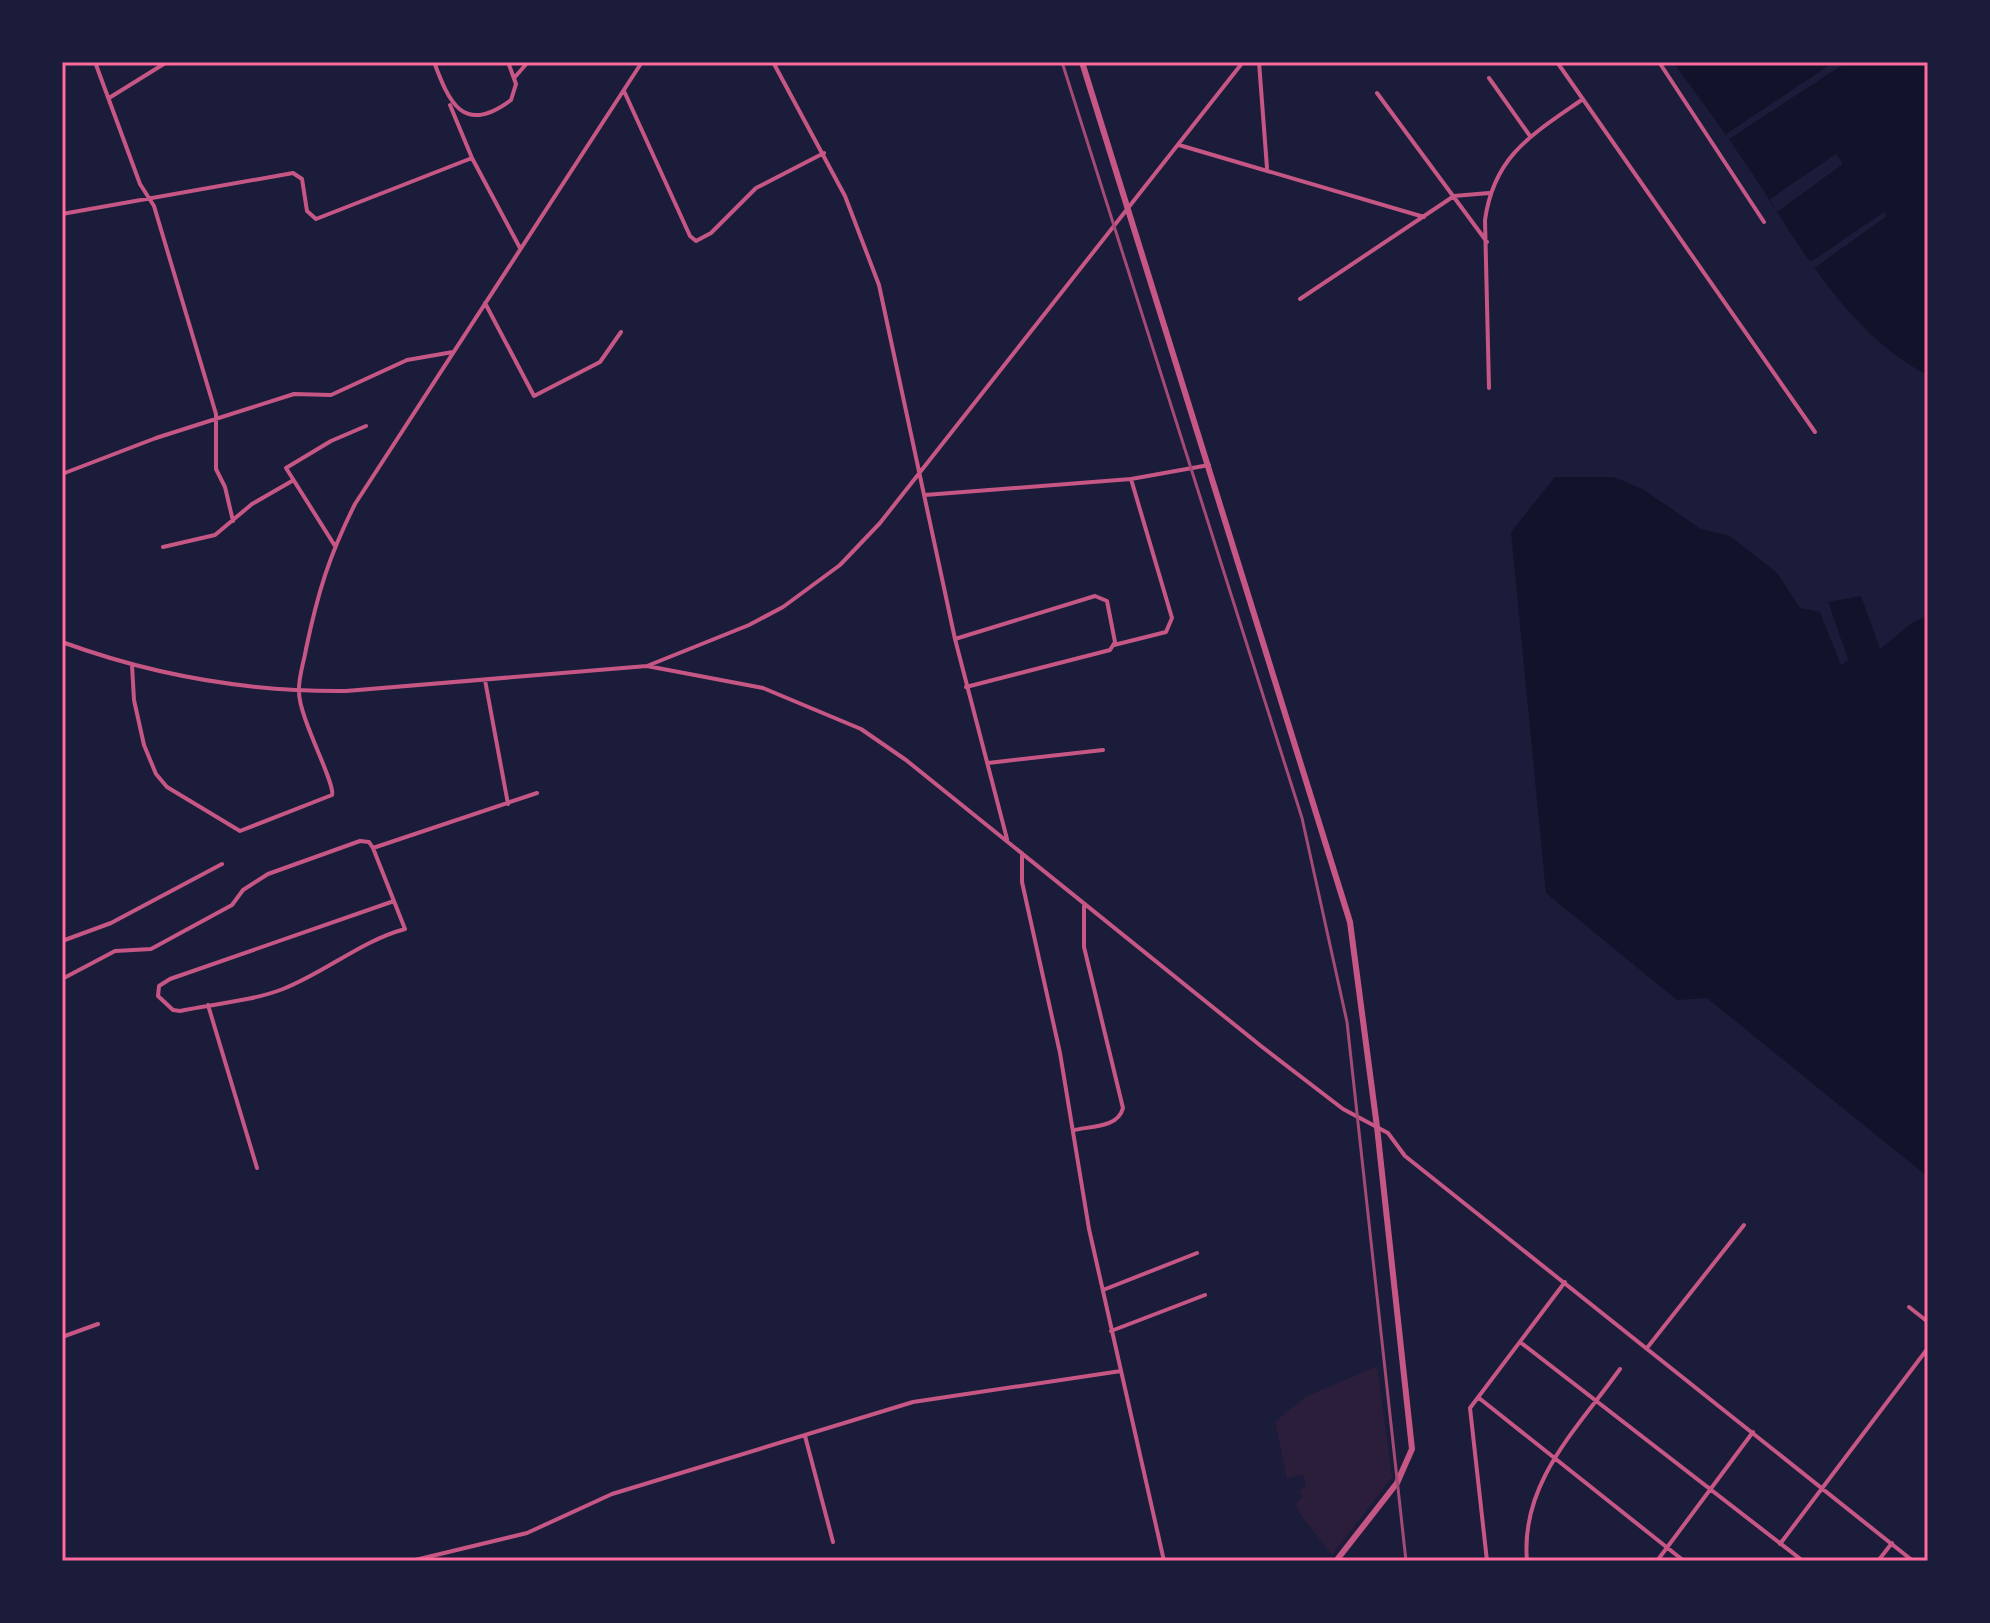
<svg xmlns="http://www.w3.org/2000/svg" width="1990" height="1623" font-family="Rubik,sans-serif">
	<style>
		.green { fill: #2a1e3b }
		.water { fill: #12122b }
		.pier { fill: #1b1b3a }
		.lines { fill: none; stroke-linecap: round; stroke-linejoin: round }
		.minor { stroke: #c65784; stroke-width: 4 }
		.tertiary { stroke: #c65784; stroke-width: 6 }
		.rail { stroke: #a44b75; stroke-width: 3 }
		.neatline { fill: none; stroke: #ff6b9d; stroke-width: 3 }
	</style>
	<rect width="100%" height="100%" fill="#1b1b3a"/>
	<path class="green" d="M 1377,1366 L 1392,1477 L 1332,1555 L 1299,1512 L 1296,1504 L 1302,1497 L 1299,1490 L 1306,1486 L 1303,1474 L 1287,1479 L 1275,1422 L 1305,1397 Z"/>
	<path class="water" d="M 1673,62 L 1928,62 L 1928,375 C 1850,337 1798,243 1752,173 C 1727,135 1700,99 1673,62 Z
		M 1555,477 L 1614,477 L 1644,490 L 1701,529 L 1730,536 L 1777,573 L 1800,608 L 1820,612 L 1840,662 L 1848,659 L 1828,602 L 1861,596 L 1880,649 L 1913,622 L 1928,616 L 1928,1177 L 1707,998 L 1677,1000 L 1546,893 L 1511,532 Z"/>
	<path class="pier" d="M 1834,62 L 1847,62 L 1729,139 L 1726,134 Z
		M 1836,154 L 1843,164 L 1777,212 L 1770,199 Z
		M 1884,212 L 1887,216 L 1813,269 L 1809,263 Z
		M 1828,602 L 1848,660 L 1841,665 L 1820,612 L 1822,609 L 1843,657 L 1825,605 Z"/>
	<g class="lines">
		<path class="minor" d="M 95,62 L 140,184 L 154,206 L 216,414 L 216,469 L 225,487 L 233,521
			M 434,62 C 449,102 463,136 511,100 L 516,84 L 508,62
			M 773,62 L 845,196 L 879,285 L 955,639 L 1007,839
			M 1259,62 L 1267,168
			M 1557,62 L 1815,432
			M 1659,62 L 1764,222
			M 515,77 L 528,62
			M 1489,78 L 1530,136
			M 624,91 L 690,236 L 696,241 L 711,233 L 756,188 L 824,153
			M 1377,93 L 1487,242
			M 109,98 L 167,62
			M 450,105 L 472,158
			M 1179,145 L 1424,217
			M 62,214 L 293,173 L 302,179 L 307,211 L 316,219 L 472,158 L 520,248
			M 1300,299 L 1454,196 L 1489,193
			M 485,303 L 534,396 L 600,362 L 621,332
			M 1489,388 L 1485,220 C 1494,155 1533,134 1583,99
			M 62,474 L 156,438 L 294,394 L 331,395 L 407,360 L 453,352
			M 925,495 L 1131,479 L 1209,465
			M 335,546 L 286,468 L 331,441 L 366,426
			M 163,547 L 215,535 L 252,504 L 292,481
			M 955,639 L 1095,596 L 1107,601 L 1115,642 L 1110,650 L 966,687
			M 62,642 C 155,676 247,692 346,691 L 647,666 L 749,625 L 783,607 L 840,565 L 880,523 L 1243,62
			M 1114,645 L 1166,632 L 1172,618 L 1131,479
			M 132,665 L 134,700 L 144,745 L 156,774 L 167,787 L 240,831 L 332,795 C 336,784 299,718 299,692 C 298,678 304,662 306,649 C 318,592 329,556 355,504 L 642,62
			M 647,666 L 763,688 L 861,729 L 906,760 L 1261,1046 L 1343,1109 L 1388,1133 L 1405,1156 L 1913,1561
			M 485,680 L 508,804
			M 988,763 L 1103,750
			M 373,848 L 537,793
			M 1022,853 L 1022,882 L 1060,1053 L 1089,1229 L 1164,1561
			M 62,941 L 111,923 L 222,864
			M 62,979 L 115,951 L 151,949 L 232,905 L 243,890 L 268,874 L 360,841 L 369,842 L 373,848 L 405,929 C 361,941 326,972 283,989 C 252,1001 213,1004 180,1011 L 173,1010 L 158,996 L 159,986 L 170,979 L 394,901
			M 208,1005 L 257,1168
			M 1074,1130 C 1091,1126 1118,1128 1123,1108 L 1084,947 L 1084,906
			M 1103,1290 L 1197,1253
			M 1909,1307 L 1928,1322
			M 1111,1331 L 1205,1295
			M 62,1337 L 98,1324
			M 1520,1342 L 1803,1561
			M 1647,1348 L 1744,1225
			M 1479,1398 L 1684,1561
			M 805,1436 L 833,1542
			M 1780,1544 L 1928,1348
			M 411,1561 L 527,1533 L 612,1494 L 913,1402 L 1121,1371
			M 1487,1561 L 1470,1408 L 1565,1282
			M 1527,1561 C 1520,1483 1577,1429 1620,1369
			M 1657,1561 L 1753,1432
			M 1878,1561 L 1892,1543"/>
		<path class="tertiary" d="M 1082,62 L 1350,922 L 1377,1127 L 1412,1449 L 1397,1483 L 1336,1561"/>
		<path class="rail" d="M 1062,62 L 1302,818 L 1347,1022 L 1406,1561"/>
	</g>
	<rect width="1990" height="1623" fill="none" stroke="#1b1b3a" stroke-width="128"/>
	<rect x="64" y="64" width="1862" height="1495" class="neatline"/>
</svg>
